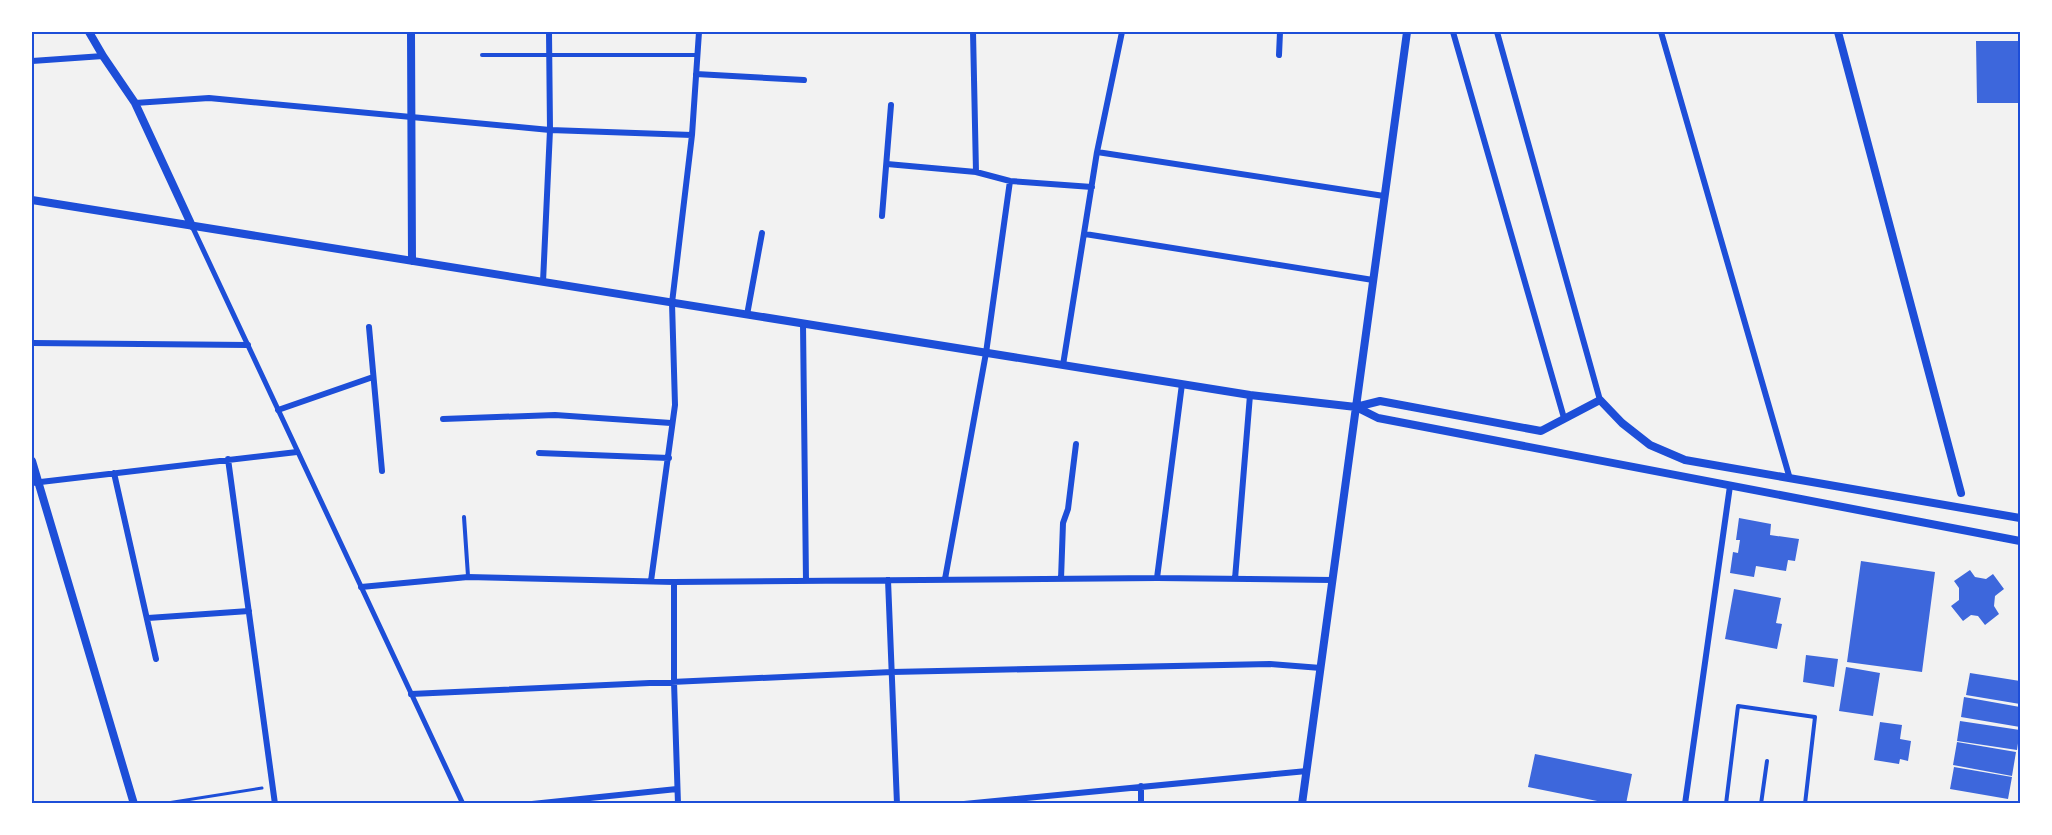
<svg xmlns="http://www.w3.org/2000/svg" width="2052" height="835" font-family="Arial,sans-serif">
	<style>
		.building { fill: #3d67dc }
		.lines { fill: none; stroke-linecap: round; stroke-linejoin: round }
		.path { stroke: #1d4ed8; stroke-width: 3 }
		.service { stroke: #1d4ed8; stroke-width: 4 }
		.pedestrian { stroke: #1d4ed8; stroke-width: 5 }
		.minor { stroke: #1d4ed8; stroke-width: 6 }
		.tertiary { stroke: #1d4ed8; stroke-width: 8 }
		.neatline { fill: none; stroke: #1d4ed8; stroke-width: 2 }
	</style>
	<rect width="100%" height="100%" fill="#f2f2f2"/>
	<path class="building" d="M 1976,41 L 2020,41 L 2020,103 L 1977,103 Z
		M 1739,518 L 1771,524 L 1770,535 L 1799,539 L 1795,561 L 1788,560 L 1786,571 L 1756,566 L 1754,577 L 1730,573 L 1733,552 L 1738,553 L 1740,540 L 1736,540 Z
		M 1861,561 L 1935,572 L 1922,672 L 1847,662 Z
		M 1970,570 L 1975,577 L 1986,579 L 1993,574 L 2004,589 L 1995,596 L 1994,606 L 1999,614 L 1985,625 L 1978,616 L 1971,615 L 1963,621 L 1951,606 L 1959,600 L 1959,588 L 1954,581 Z
		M 1734,589 L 1781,598 L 1776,623 L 1782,624 L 1777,649 L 1725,639 Z
		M 1806,655 L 1838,659 L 1834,687 L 1803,682 Z
		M 1846,667 L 1880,673 L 1873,716 L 1839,711 Z
		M 1970,673 L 2020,681 L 2020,704 L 1966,695 Z
		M 1964,697 L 2020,707 L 2020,727 L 1961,717 Z
		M 1960,721 L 2020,730 L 2017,750 L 1957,741 Z
		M 1880,722 L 1902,725 L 1900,739 L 1911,741 L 1908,761 L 1900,759 L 1899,764 L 1874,760 Z
		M 1957,742 L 2016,752 L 2012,776 L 1953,765 Z
		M 1535,754 L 1632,774 L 1626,804 L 1612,804 L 1528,787 Z
		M 1954,767 L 2012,777 L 2008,799 L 1950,789 Z"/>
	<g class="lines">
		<path class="path" d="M 161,804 L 262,788"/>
		<path class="service" d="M 482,55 L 697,55
			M 464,517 L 468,576
			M 1726,804 L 1738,706 L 1815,717 L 1805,804
			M 1761,804 L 1767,761"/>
		<path class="pedestrian" d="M 192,226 L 463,804"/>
		<path class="minor" d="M 973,32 L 976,172
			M 1453,32 L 1564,418
			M 1497,32 L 1600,400
			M 1661,32 L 1790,479
			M 1279,55 L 1280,32
			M 32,61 L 103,56
			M 696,74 L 804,80
			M 135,103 L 209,98 L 550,130 L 692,135
			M 1097,152 L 1384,196
			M 887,164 L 976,172 L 1010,181 L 1092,187
			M 882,216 L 891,105
			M 1085,234 L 1373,280
			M 543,282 L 550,130 L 549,32
			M 747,315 L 762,233
			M 803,324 L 806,581
			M 369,327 L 382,471
			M 32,343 L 248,345
			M 1063,365 L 1097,152 L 1122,32
			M 278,410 L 373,377
			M 443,419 L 555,415 L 671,423
			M 539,453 L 669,458
			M 228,459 L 275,804
			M 114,473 L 156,659
			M 32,483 L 297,452
			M 1157,578 L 1182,384
			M 945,579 L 986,353 L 1010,181
			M 1061,579 L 1063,523 L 1068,509 L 1076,444
			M 1235,579 L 1250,395
			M 888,580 L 897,804
			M 651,581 L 675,405 L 672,303 L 692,135 L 699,32
			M 674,582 L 674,682 L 678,804
			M 361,587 L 468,577 L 674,582 L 1157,578 L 1332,580
			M 148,618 L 249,611
			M 411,694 L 892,672 L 1270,664 L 1321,668
			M 1141,786 L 1141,804
			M 532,804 L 677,789
			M 964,804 L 1307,771
			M 1685,804 L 1730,486"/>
		<path class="tertiary" d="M 89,32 L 103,56 L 135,103 L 192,226
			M 411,32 L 412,261
			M 1838,32 L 1961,493
			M 32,200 L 1250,395 L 1356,407 L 1378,418 L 2020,541
			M 1356,407 L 1380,401 L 1541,431 L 1600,400 L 1622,423 L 1650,445 L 1685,460 L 2020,518
			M 32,461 L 134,804
			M 1302,804 L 1407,32"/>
	</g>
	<rect width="2052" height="835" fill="none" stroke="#ffffff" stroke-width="66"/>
	<rect x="33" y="33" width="1986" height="769" class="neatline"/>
</svg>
